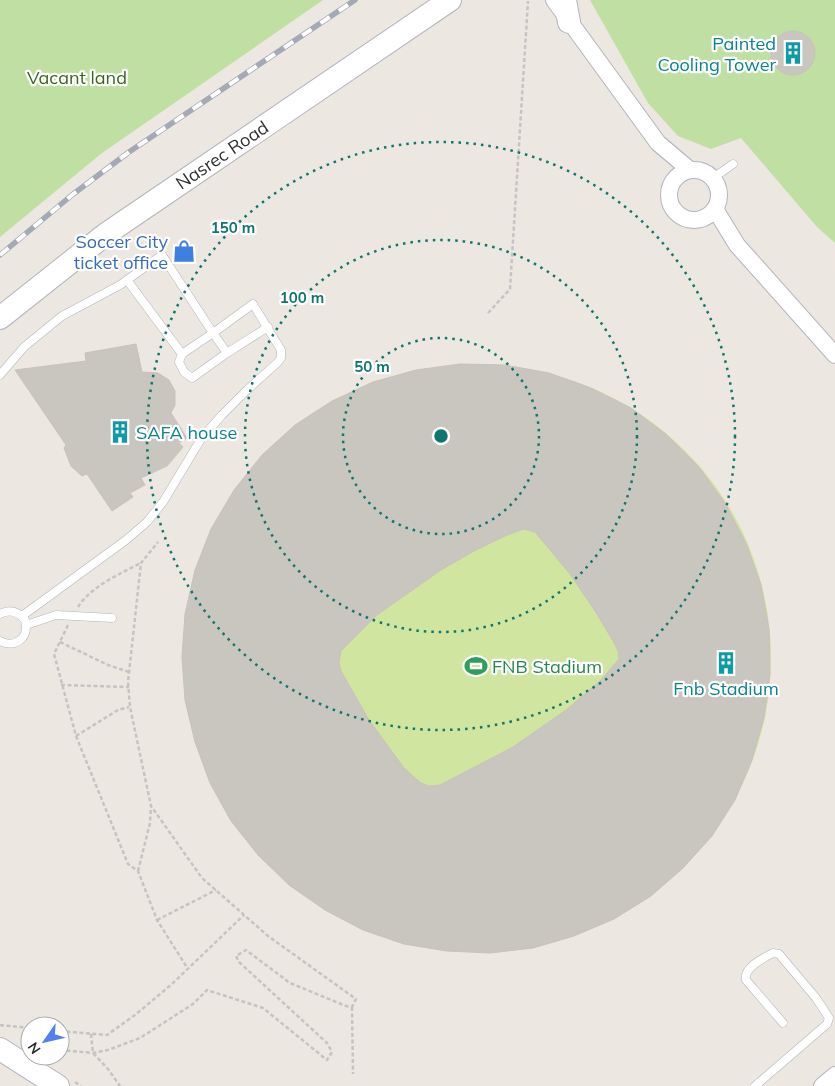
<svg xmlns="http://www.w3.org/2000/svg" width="835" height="1086" font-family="Mulish,sans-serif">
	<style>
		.green { fill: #bfdfa3 }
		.pitch { fill: #d0e5a0 }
		.building { fill: #c9c5bf; stroke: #c9c2bb; fill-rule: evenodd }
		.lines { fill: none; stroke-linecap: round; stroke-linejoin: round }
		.lane-casing { stroke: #b2b5bc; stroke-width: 9 }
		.street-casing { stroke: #b2b5bc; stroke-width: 18 }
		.secondary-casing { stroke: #b2b5bc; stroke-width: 24 }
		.path { stroke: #c4c4c4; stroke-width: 2.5; stroke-dasharray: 4 2.5; stroke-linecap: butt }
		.lane { stroke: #fff; stroke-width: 8 }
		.street { stroke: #fff; stroke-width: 16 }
		.secondary { stroke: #fff; stroke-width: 22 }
		.rail-casing { stroke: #a4a9b6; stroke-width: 5.5 }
		.rail { stroke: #fff; stroke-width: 4; stroke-dasharray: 11; stroke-linecap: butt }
		.ring { fill: none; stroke: #0f766e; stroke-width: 2.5; stroke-dasharray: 2.5 5 }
		.labels { text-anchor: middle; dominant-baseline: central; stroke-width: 4.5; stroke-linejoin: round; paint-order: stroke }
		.culture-label { font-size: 18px; fill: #0d838f; stroke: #fff; text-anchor: end }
		.park-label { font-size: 18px; fill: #386621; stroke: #fff }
		.street-label { font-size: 18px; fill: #2d2d2d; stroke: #fff }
		.shop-label { font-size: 18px; fill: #366cbe; stroke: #fff; text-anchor: end }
		.leisure-label { font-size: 18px; fill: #27864d; stroke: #fff; text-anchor: start }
		.centre { fill: #0f766e; stroke: #fff; stroke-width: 2.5 }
		.ring-label { font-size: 15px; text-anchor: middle; font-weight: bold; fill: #0f766e; stroke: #fff; stroke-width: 4.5; stroke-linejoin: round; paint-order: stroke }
	</style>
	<rect width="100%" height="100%" fill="#ede7e1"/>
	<path class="green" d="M 0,0 L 323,0 L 102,153 L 0,237 Z
		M 590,0 L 835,0 L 835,243 L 817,227 L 741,138 L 711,149 L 678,136 L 648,103 Z"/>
	<path class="pitch" d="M185 658a293 293 0 1 1 586 0a293 293 0 1 1-586 0Z"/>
	<path class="building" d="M771 53a22 22 0 1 1 44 0a22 22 0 1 1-44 0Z
		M 136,344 L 142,372 L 158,373 L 169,380 L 175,391 L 175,405 L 171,413 L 187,438 L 179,443 L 183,447 L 167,466 L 141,478 L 145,485 L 130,493 L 133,497 L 112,511 L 87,474 L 82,476 L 71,466 L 64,448 L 66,445 L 15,370 L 86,361 L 85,353 Z
		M 460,364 L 505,365 L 549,373 L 591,388 L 631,408 L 667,435 L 699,467 L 725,503 L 746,543 L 761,585 L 769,629 L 770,674 L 764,718 L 752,760 L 735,800 L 712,836 L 683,868 L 651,896 L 614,919 L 574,936 L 533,948 L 490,953 L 447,951 L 404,944 L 363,930 L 325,910 L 289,885 L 258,855 L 231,821 L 210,783 L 195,742 L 185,700 L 182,657 L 185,614 L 195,570 L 211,529 L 234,490 L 262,455 L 295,425 L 332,401 L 373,382 L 416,370 ZM 524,529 L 535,532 L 570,574 L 597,614 L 613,641 L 618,651 L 619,659 L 601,680 L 566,710 L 513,747 L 440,785 L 429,786 L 421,783 L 404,768 L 369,720 L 341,671 L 339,663 L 341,651 L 377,615 L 441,570 L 474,551 L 507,535 Z"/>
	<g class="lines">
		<defs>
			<path id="lane" d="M 713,178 L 733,164
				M 127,280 L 182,354 L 213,333 L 227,353 L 268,327
				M 182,354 L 179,362 L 184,372 L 192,378 L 227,353
				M 0,375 L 24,347 L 62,316 L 120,285 L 162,255 L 213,333 L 253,304
				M 0,614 C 10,609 18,611 25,620 C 30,637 16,649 0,641
				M 22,616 L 126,540 L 147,522 L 163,502 L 201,439 L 222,415 L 247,390 L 277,363 L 281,358 L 281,350 L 256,309
				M 26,625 L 56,615 L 112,618
				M 755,1086 L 827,1024 L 829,1018 L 816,998 L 779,954 L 773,953 C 763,958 743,968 746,980 L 783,1023"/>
			<path id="street" d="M 554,0 L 658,143 L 690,170
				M669 195a25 25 0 1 1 50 0a25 25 0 1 1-50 0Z
				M 715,209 L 737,245 L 835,355
				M 822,1086 L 835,1075"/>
			<path id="secondary" d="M 565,0 L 569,22
				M 0,318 L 106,234 L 450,0
				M 0,1049 L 58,1086"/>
		</defs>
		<use href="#lane" class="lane-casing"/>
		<use href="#street" class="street-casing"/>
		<use href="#secondary" class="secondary-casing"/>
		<path class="path" d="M 488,313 L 510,289 L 528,1
			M 78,607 C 90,587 121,573 141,563
			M 68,625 L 54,654 L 76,736 L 128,864 L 138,871 L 157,920 L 188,969
			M 60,642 L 108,665 L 129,672
			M 61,685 L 129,687
			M 76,736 L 118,710 L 129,707
			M 138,871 L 150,823 L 151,806
			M 157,920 L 216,890
			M 352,1007 L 353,1074
			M 0,1025 L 30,1028
			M 60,1031 L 107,1035 L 135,1015 L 172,984 L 244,915
			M 91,1034 L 93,1053 L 108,1069 L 120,1086
			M 21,1042 L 30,1042
			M 60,1050 L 93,1053 L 108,1050 L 140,1038 L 193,1004 L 207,990 L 263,1008 L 327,1060 L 332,1052 L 327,1043 L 239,962 L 236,956 L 246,950 L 290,983 L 346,1006 L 352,1007 L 356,999 L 268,936 L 202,878 L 151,806 L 130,707 L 128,682 L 141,563 L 158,542
			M 75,1082 L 81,1086"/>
		<use href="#lane" class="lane"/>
		<use href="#street" class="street"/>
		<use href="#secondary" class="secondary"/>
		<defs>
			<path id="rail" d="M 0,255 L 72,195 L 129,152 L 355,0"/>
		</defs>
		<use href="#rail" class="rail-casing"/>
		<use href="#rail" class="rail"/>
	</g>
	<g class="ring">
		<circle cx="441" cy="436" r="98"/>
		<circle cx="441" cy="436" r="196"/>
		<circle cx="441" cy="436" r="294"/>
	</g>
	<defs>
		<symbol id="building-bare" viewBox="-9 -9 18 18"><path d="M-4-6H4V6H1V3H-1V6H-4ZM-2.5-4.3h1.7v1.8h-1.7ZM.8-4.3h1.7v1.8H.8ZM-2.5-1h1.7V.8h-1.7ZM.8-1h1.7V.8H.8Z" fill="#0f9aa8" stroke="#fff" stroke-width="2.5" paint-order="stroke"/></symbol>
		<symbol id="shop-bare" viewBox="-9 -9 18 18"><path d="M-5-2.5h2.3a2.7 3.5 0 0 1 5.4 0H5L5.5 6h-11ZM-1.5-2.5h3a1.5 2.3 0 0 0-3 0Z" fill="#3f7fe0" stroke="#fff" stroke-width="2.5" paint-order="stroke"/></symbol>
		<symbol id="stadium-bare" viewBox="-9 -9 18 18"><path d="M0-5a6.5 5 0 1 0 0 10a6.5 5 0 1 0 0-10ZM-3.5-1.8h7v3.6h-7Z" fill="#2e9e5b" stroke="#fff" stroke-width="2.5" paint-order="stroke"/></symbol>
	</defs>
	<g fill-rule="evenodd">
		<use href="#building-bare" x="777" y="37" width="32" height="32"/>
		<use href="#shop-bare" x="168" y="235" width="32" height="32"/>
		<use href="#building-bare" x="104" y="416" width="32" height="32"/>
		<use href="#building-bare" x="710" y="647" width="32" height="32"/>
		<use href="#stadium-bare" x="460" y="650" width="32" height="32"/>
	</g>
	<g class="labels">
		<g class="culture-label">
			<text x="776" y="43">Painted<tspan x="776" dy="21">Cooling Tower</tspan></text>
			<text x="136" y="432" text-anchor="start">SAFA house</text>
			<text x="726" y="688" text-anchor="middle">Fnb Stadium</text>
		</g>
		<g class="park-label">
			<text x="77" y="77">Vacant land</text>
		</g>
		<g class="street-label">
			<text transform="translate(222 155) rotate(-34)">Nasrec Road</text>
		</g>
		<g class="shop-label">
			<text x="168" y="241">Soccer City<tspan x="168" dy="21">ticket office</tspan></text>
		</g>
		<g class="leisure-label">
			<text x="492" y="666">FNB Stadium</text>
		</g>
	</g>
	<circle cx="441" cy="436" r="8" class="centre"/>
	<g class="ring-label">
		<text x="233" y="233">150 m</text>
		<text x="302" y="303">100 m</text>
		<text x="372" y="372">50 m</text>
	</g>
	<g transform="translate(45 1041) rotate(236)"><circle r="24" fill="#ffffff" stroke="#ababab"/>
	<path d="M0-4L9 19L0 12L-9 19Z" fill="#5081ec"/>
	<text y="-8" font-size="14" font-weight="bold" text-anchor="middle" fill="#2d2d2d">N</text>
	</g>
</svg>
